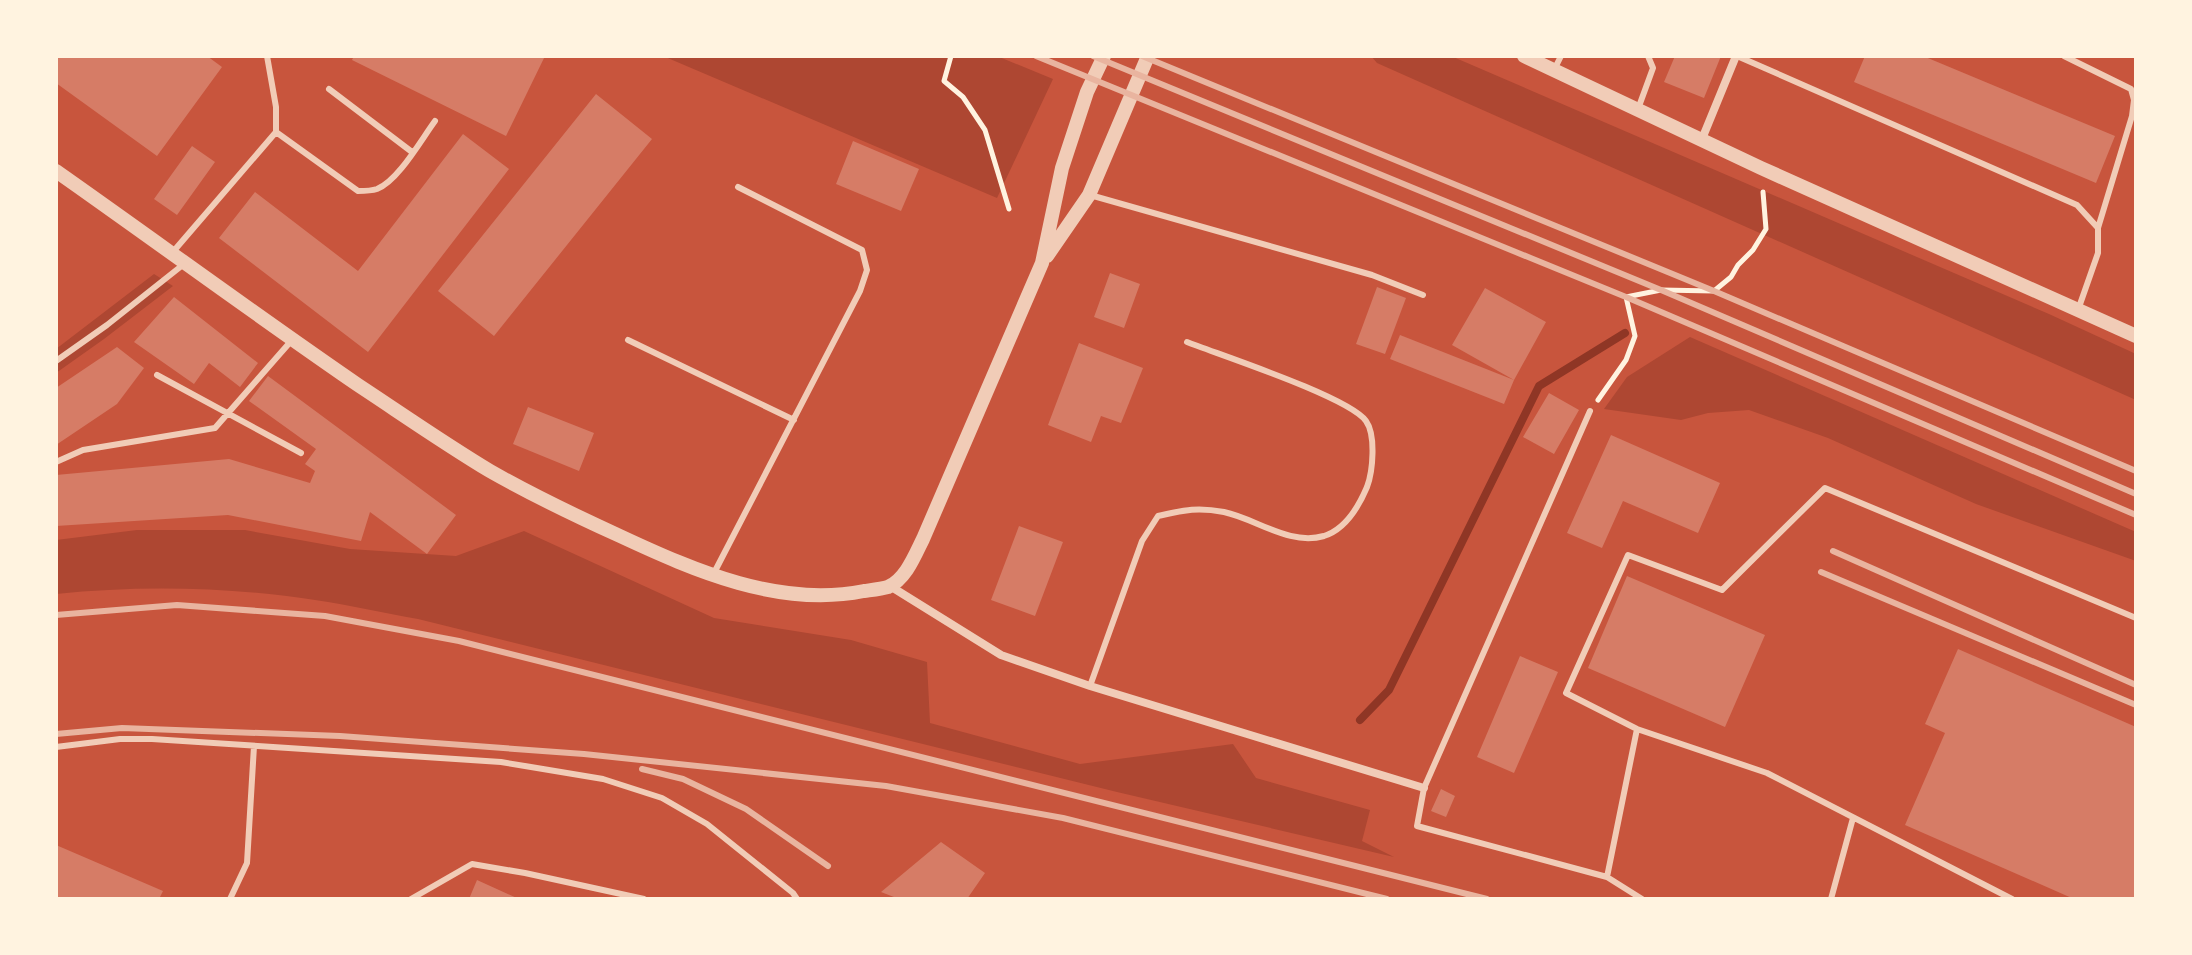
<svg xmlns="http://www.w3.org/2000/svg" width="2192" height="955" font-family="'PT Sans',sans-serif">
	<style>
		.green { fill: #ae4732 }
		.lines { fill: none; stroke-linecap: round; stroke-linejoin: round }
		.stream { stroke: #8f3625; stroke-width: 8 }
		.building { fill: #d67c66 }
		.path { stroke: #fff3e0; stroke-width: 5 }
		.service { stroke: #f1ccb7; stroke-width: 6 }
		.minor { stroke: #f1ccb7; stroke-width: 8 }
		.tertiary { stroke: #f1ccb7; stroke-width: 14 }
		.rail { stroke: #e9b49f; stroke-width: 6 }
	</style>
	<rect width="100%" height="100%" fill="#c8553d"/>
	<path class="green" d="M 663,56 L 997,56 L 1053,79 L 997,198 Z
		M 1371,56 L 1451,56 L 2049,314 L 2136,354 L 2136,400 L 1377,63 Z
		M 154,274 L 173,286 L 104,339 L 56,373 L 56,349 Z
		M 1690,337 L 2136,532 L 2136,561 L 1976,504 L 1828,438 L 1749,410 L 1708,413 L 1681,420 L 1604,409 L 1627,377 Z
		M 137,530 L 245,530 L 350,549 L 456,556 L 524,531 L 714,618 L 851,640 L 927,662 L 930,723 L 1080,764 L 1233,744 L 1256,778 L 1370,810 L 1362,841 L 1394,857 L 1117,792 L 418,619 C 384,613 350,605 315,600 C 230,587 141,585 56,594 L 56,540 Z"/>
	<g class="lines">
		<path class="stream" d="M 1360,720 L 1389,690 L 1539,386 L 1625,333"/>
	</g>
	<path class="building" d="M 56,56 L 207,56 L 222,67 L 157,156 L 56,83 Z
		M 354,56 L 545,56 L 506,136 L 352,60 Z
		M 1675,56 L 1721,56 L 1704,98 L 1664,82 Z
		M 1865,56 L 1923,56 L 2115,136 L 2096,183 L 1854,82 Z
		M 596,94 L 652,139 L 494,336 L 438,291 Z
		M 463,134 L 509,169 L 368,352 L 219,238 L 255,192 L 358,271 Z
		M 853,141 L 919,169 L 901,211 L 836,184 Z
		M 192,146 L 215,162 L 177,215 L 154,199 Z
		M 1110,273 L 1140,284 L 1124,328 L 1094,317 Z
		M 1377,287 L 1406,298 L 1385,354 L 1356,344 Z
		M 1485,288 L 1546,322 L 1514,380 L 1504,404 L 1390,359 L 1400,335 L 1514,380 L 1452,345 Z
		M 174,297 L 258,363 L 240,387 L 209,363 L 194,384 L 134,342 Z
		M 1079,343 L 1143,368 L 1121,423 L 1101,416 L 1091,442 L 1048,425 Z
		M 117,347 L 144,368 L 117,404 L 56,445 L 56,388 Z
		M 268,376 L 456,515 L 427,554 L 370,512 L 361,541 L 228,515 L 56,526 L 56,475 L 229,459 L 310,483 L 315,471 L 305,464 L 316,449 L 249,401 Z
		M 1549,393 L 1579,410 L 1554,454 L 1523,437 Z
		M 528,407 L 594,433 L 579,471 L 513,444 Z
		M 1611,435 L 1720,483 L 1698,533 L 1623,501 L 1602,548 L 1567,533 Z
		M 1019,526 L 1063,542 L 1035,616 L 991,600 Z
		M 1627,576 L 1765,635 L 1725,727 L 1588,668 Z
		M 1958,649 L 2136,727 L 2136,899 L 2074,899 L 1905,825 L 1945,733 L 1925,724 Z
		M 1520,656 L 1558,672 L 1514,773 L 1477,757 Z
		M 1441,789 L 1455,796 L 1446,817 L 1431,811 Z
		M 941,842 L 985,873 L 967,899 L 899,899 L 881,892 Z
		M 56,845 L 163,891 L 159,899 L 56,899 Z
		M 477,880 L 519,899 L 469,899 Z"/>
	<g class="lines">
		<path class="path" d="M 951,56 L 944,81 L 963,97 L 985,130 L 1009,209
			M 1598,400 L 1626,360 L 1635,336 L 1626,297 L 1661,290 L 1714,291 L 1731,277 L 1738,265 L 1753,250 L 1766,229 L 1763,192"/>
		<path class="service" d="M 1737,56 L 2077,205 L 2098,228 L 2098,253 L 2078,310
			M 2064,56 L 2131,89 L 2134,100 L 2132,116 L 2098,228
			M 1554,70 L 1561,56
			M 329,89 L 412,152
			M 1638,109 L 1653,68 L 1648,56
			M 276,132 L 358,191 C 364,191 371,191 377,189 C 398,181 421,140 435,121
			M 1090,195 L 1372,275 L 1423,295
			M 172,253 L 276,132 L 276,107 L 267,56
			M 628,340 L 794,420
			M 56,361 L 107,325 L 184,264
			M 157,375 L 301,453
			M 1590,411 L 1424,788 L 1417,826 L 1607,877 L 1642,899
			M 56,462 L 83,450 L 215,428 L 292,340
			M 714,573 L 860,291 L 867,270 L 862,250 L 738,187
			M 1090,686 L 1142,541 L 1158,516 C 1185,510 1197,507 1224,512 C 1257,519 1289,546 1324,536 C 1346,529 1359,506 1367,487 C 1373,471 1376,435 1366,421 C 1349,397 1220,355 1187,342
			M 56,747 L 120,739 L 152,739 L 501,762 L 603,779 L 662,798 L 707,824 L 793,893 L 797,899
			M 1607,877 L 1637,729
			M 230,899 L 247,863 L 254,746
			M 411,899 L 472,864 L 525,873 L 644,899
			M 1831,899 L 1853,818
			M 2012,899 L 1767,773 L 1637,729 L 1566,693 L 1628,555 L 1722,590 L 1825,488 L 2136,618"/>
		<path class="minor" d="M 1702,139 L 1736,56
			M 890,586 L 1001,655 L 1090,686 L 1424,788"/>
		<path class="tertiary" d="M 1524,56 L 1761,168 L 2136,336
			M 56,171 C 157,242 256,315 358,385 C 402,414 445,444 490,471 C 532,495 576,516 620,536 C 695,571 780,608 864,591 C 871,590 881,589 888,587 C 906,579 915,555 923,539 L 1042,263 L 1062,168 L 1087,92 L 1104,56
			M 1047,256 L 1089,195 L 1148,56"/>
		<path class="rail" d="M 1036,56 L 1626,297 L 2136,515
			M 1093,56 L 1661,290 L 2136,494
			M 1142,56 L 1714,291 L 2136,471
			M 1833,551 L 2136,685
			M 1821,572 L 2136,705
			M 56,615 L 177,605 L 325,616 L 459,641 L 1487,899
			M 56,734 L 122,728 L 340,736 L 584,754 L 886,786 L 1063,818 L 1387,899
			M 642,769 L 683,779 L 746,809 L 828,866"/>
	</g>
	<rect width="2192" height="955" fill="none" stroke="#fff3e0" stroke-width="116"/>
</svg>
